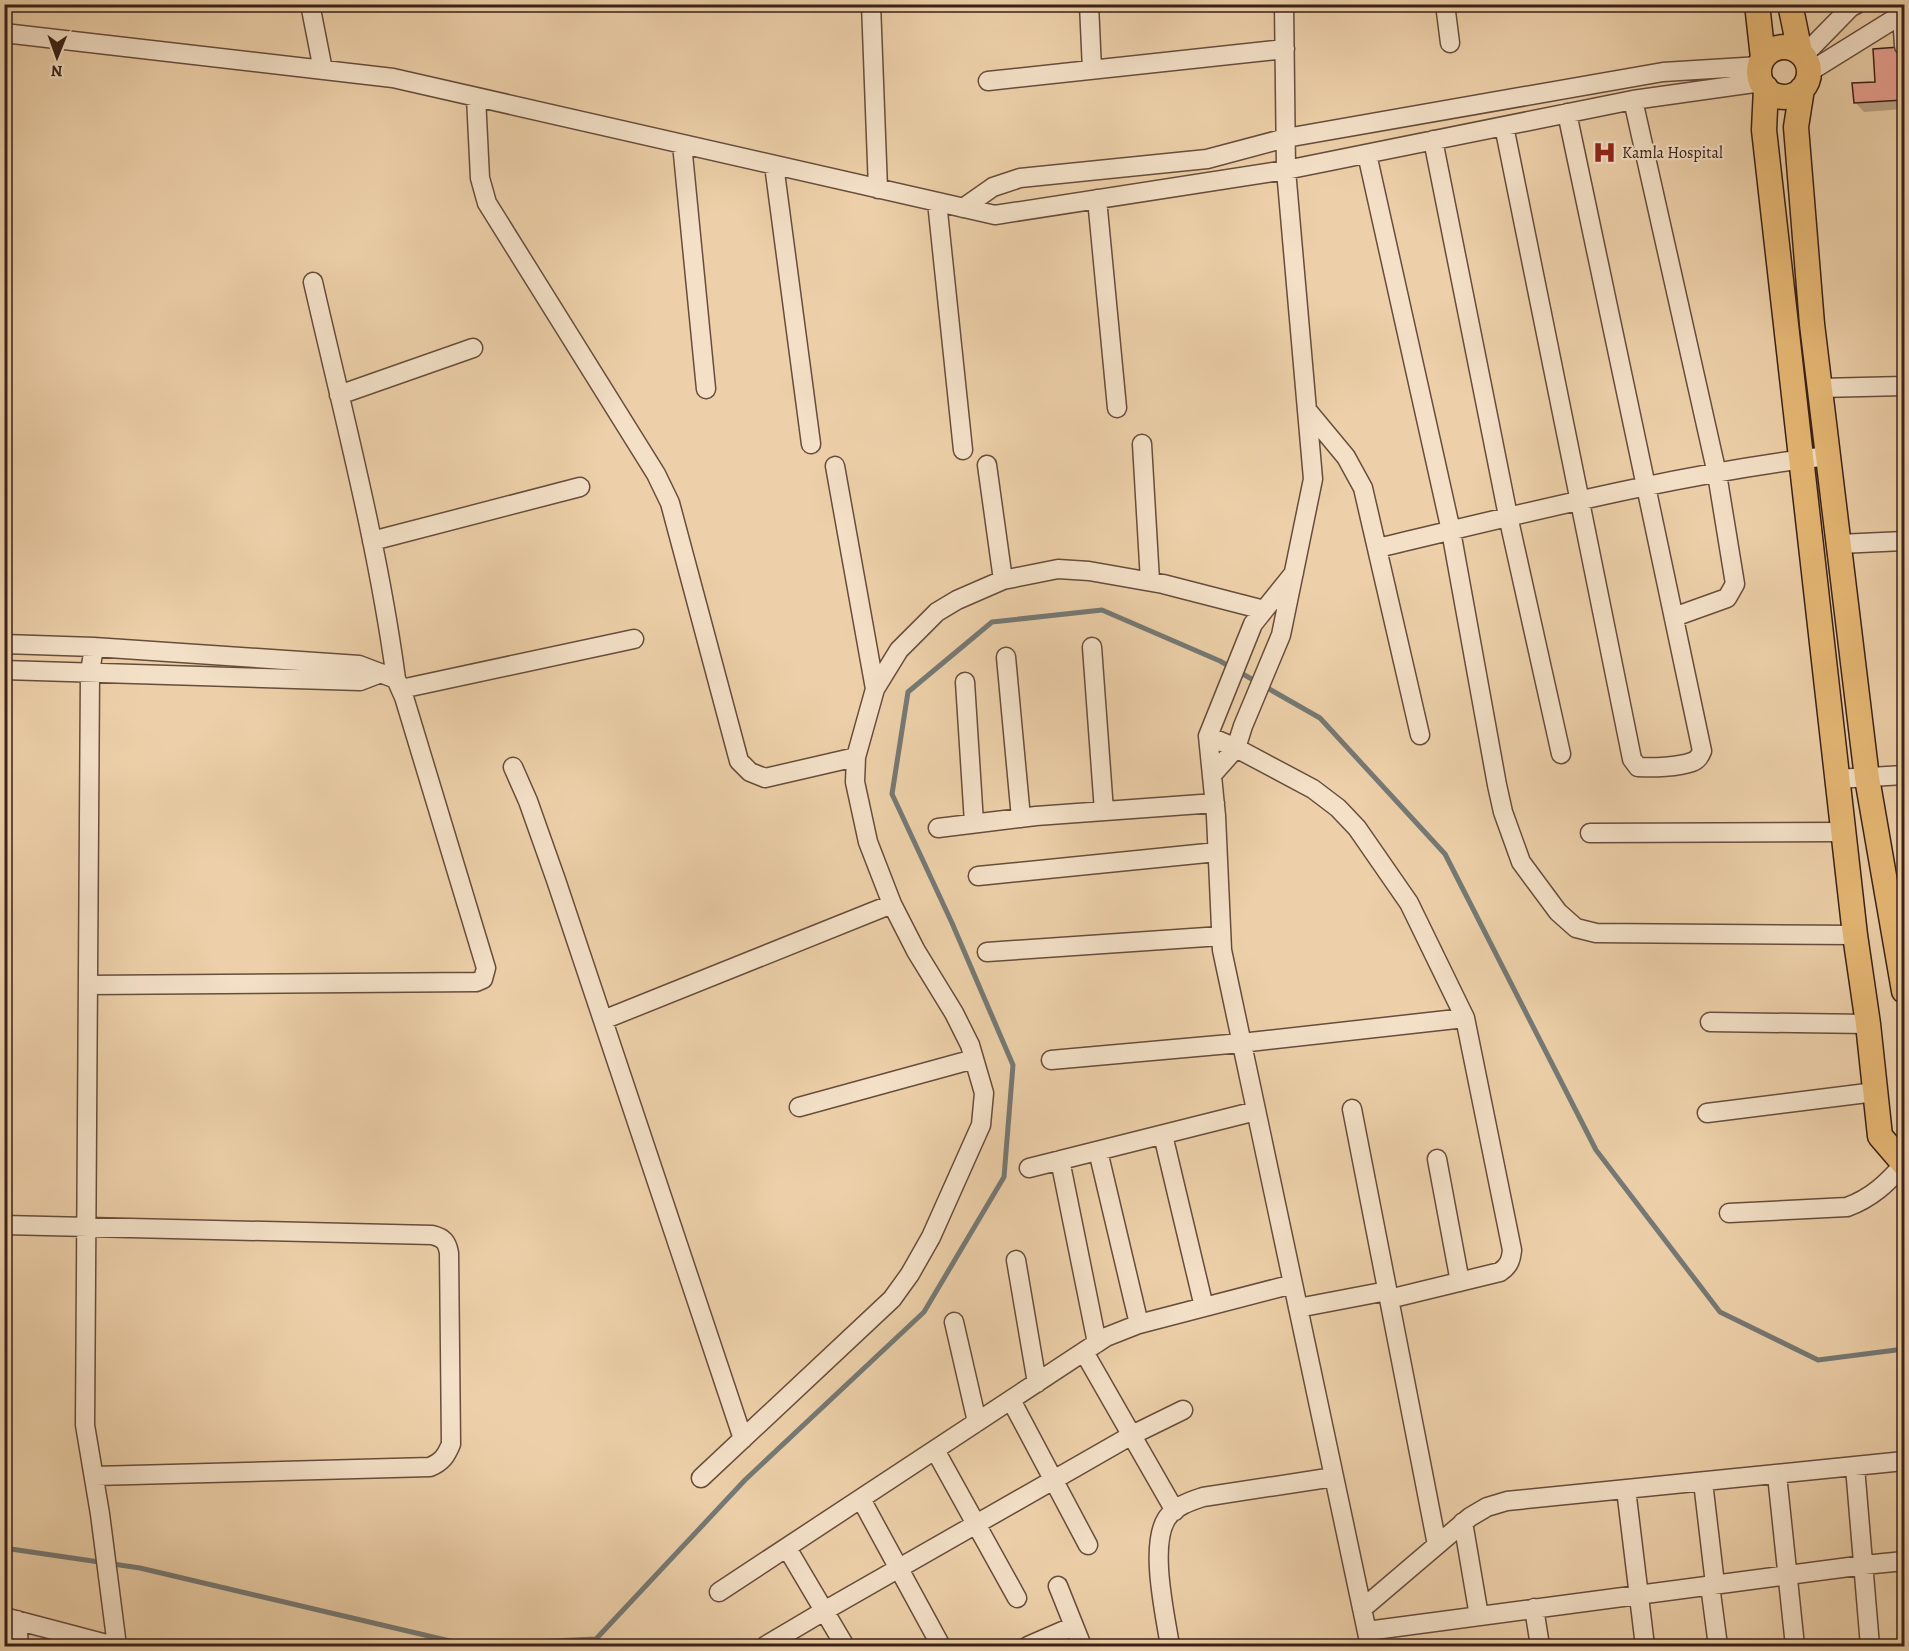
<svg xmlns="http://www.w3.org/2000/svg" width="1909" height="1651" font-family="Alegreya,serif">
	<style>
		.shadow { fill: #0003 }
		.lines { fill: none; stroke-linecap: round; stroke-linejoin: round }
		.stream { stroke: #757975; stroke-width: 5 }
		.building { fill: #e9a192; stroke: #3a2117; stroke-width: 1.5 }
		.minor-casing { stroke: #674d3c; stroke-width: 21 }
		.major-casing { stroke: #3a2117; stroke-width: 27 }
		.minor { stroke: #f3e0c7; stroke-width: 18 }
		.major { stroke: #e6b874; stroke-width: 24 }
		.labels { text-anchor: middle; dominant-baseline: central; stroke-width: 4.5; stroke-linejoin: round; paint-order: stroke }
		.poi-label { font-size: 16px; fill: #3a2117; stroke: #f3e0c7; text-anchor: start }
	</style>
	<rect width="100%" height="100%" fill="#edd0a9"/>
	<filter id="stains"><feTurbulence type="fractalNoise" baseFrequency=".00333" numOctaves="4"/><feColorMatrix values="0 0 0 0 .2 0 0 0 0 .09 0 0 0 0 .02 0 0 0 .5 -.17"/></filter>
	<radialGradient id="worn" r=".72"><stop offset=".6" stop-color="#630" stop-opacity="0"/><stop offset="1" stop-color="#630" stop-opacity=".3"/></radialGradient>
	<path class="shadow" d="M 1899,49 L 1904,54 L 1904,109 L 1864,112 L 1855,102 L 1877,83 Z"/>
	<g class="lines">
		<path class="stream" d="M 4,1548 L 140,1568 L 467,1645 L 596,1639 L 745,1480 L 924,1312 L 1004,1177 L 1013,1065 L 952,923 L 892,794 L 908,692 L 992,622 L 1102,610 L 1220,661 L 1320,718 L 1445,854 L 1596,1150 L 1720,1312 L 1818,1360 L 1904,1349"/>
	</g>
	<path class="building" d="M 1899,47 L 1903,100 L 1854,103 L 1852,83 L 1875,82 L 1873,49 Z"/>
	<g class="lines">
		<defs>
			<path id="minor" d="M 310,4 L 323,70
				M 871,4 L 878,189
				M 1089,4 L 1092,70
				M 1445,4 L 1450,43
				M 1902,14 L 1904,46
				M 4,33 L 393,78 L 995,215 L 1286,170 L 1633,100 L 1761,82
				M 1803,56 L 1851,7 L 1857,4
				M 1809,72 L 1904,13
				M 988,81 L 1285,49
				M 476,97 L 480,178 L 487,203 L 656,474 L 670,503 L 739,761 L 750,772 L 765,778 L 856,757
				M 1633,100 L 1717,474 L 1735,584 L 1727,598 L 1674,617
				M 1504,126 L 1632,759 L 1638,767 C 1653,768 1678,767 1692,762 C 1698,760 1700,756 1702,751 L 1567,113
				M 1433,140 L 1508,516 L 1561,754
				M 682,144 L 706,389
				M 1367,154 L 1451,531 L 1497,785 L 1503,812 L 1521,862 L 1558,912 L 1576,928 L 1596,933 L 1855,935
				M 774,165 L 811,444
				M 1097,199 L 1117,408
				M 937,202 L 963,450
				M 963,208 L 993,187 L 1020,178 L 1207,159 L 1286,138 L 1663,72 L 1760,66
				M 313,282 C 343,413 378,545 396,679
				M 1820,388 L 1904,386
				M 339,395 L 473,348
				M 1307,410 L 1346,457 L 1363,488 L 1420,735
				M 1142,444 L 1150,581
				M 987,465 L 1003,580
				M 835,466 L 875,689
				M 372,541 L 580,487
				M 1839,544 L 1904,541
				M 1377,548 C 1526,513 1676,474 1828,456
				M 1294,573 L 1253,624 L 1208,736 L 1216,816 L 1222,950 L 1370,1646
				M 4,644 L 94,647 L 359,665 L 396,679 L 404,697 L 486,968 L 483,979 L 476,982 L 88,985
				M 94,647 L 90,672 L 85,1425 L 100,1514 L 117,1646
				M 1092,647 L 1104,811
				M 1006,657 L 1021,818
				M 4,670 L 360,681 L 381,673
				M 965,682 L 974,823
				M 401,689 L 634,639
				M 1208,736 L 1236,748 L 1313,789 L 1338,808 L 1357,828 L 1409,903 L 1465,1018 L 1512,1250 C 1511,1260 1509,1266 1500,1272 L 1389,1299
				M 513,767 L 528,801 L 556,880 L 743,1439
				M 1212,775 L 1236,748 L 1243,726 L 1281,635 L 1313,479 L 1286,170 L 1284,4
				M 1837,779 L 1904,775
				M 938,828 L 1036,816 L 1215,803
				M 1590,833 L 1843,832
				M 978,876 L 1217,852
				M 987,952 L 1221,936
				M 603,1020 L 892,904
				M 1710,1022 L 1868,1024
				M 1051,1060 L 1241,1043 L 1465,1018
				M 799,1107 L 974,1059
				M 1352,1109 L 1437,1545
				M 1707,1113 L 1875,1092
				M 1163,1135 L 1204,1307
				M 1098,1151 L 1139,1324
				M 1437,1159 L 1460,1282
				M 1060,1160 L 1097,1343
				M 1029,1168 L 1256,1111
				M 1729,1213 L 1847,1207 C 1872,1198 1887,1183 1904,1164
				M 4,1225 L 432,1235 C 444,1238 447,1242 449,1253 L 451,1444 C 446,1456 442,1462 430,1467 L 94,1476
				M 1016,1260 L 1037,1383
				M 1298,1308 L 1387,1291
				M 954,1322 L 977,1422
				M 1084,1352 L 1175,1511
				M 1011,1400 L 1088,1545
				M 935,1450 L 1017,1598
				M 1855,1467 L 1870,1646
				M 1777,1475 L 1795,1646
				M 701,1478 L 892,1299 L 910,1274 L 931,1237 L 981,1125 L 984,1093 L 970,1045 L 954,1013 L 916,951 L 892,904 L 868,842 L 855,782 L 856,757 L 875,689 L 899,650 L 937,612 L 957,600 L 1003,580 L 1058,569 L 1089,571 L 1163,584 L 1264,610
				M 1703,1482 L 1715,1584
				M 1626,1489 L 1645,1646
				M 861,1499 L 941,1646
				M 1463,1522 L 1479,1616
				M 787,1548 L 845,1646
				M 1710,1585 L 1718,1646
				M 1058,1586 L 1082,1646
				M 719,1592 L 1106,1337 L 1139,1324 L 1293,1284
				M 1534,1608 L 1540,1646
				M 1362,1609 L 1470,1517 L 1487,1507 L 1507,1501 L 1904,1461
				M 4,1617 L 114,1646
				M 17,1620 L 19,1646
				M 1367,1631 L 1864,1565 L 1904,1561
				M 765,1646 L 824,1611 L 1132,1435 L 1183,1410
				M 1028,1646 L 1074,1626
				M 1170,1646 C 1165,1614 1149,1545 1167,1518 C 1175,1506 1191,1501 1203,1497 L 1334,1477"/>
			<path id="major" d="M 1757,4 L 1763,58
				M 1790,4 L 1800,52
				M1759 72a25 25 0 1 1 50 0a25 25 0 1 1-50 0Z
				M 1766,88 L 1764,130 L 1855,935 L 1868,1024 L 1880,1136 L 1904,1164
				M 1802,89 L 1796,127 L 1812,324 L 1867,778 L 1904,991"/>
		</defs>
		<use href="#minor" class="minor-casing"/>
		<use href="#major" class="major-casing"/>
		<use href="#minor" class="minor"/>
		<use href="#major" class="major"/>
	</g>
	<defs>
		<symbol id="hospital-bare" viewBox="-9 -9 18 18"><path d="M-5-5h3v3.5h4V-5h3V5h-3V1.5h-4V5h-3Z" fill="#8f2418" stroke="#f3e0c7" stroke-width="2.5" paint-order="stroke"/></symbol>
	</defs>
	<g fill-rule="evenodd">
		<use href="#hospital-bare" x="1588" y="136" width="33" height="33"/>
	</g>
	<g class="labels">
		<g class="poi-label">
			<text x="1622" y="153">Kamla Hospital</text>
		</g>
	</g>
	<rect width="1909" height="1651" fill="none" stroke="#edd0a9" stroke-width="24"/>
	<rect x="6" y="6" width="1897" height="1639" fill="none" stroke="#3a2117" stroke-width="3"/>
	<rect x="12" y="12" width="1885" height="1627" fill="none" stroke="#3a2117" stroke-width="1.5"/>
	<g transform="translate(57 57) rotate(181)" stroke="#f3e0c7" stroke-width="4.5" paint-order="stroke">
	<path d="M0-4.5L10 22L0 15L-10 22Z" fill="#3a2117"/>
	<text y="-9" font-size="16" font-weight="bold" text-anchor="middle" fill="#3a2117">N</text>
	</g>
	<rect width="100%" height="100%" filter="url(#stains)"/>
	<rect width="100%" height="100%" fill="url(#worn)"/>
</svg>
